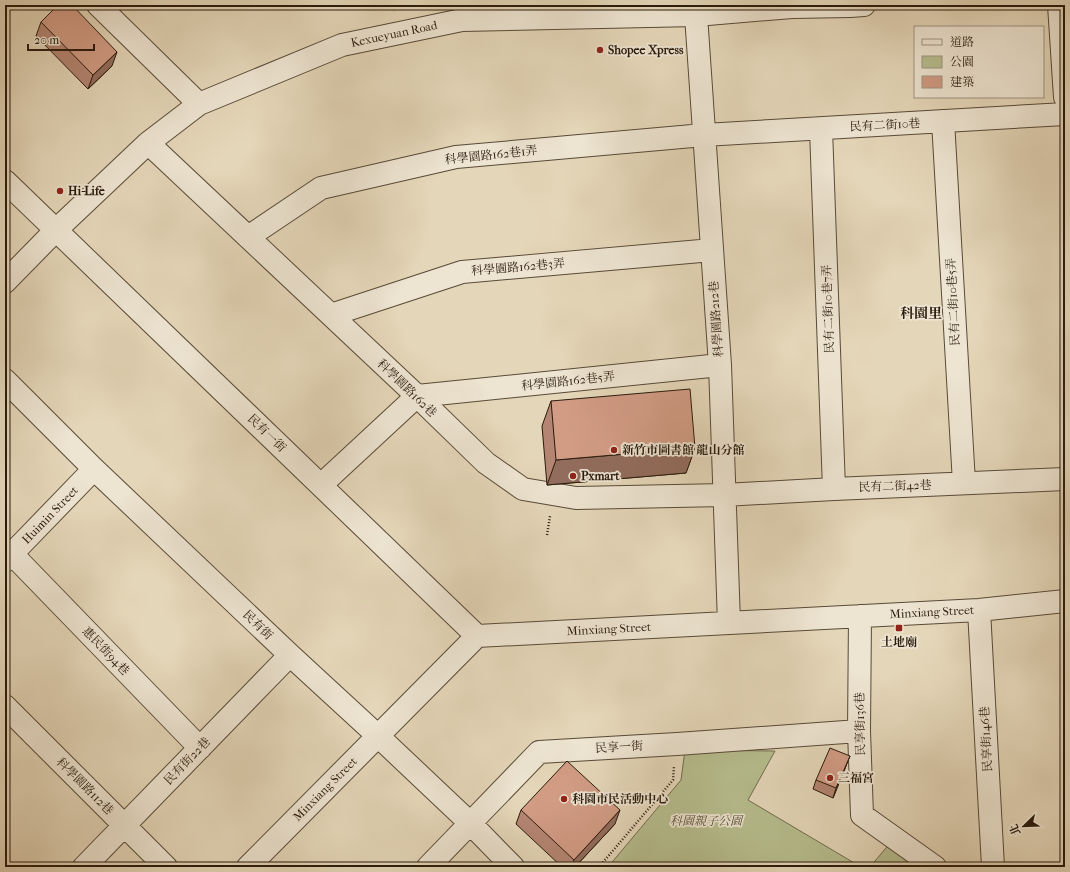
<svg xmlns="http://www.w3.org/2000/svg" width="1070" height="872" font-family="'IM FELL French Canon','Noto Serif TC',serif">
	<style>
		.park { fill: #b6bd8e; stroke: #706c4e }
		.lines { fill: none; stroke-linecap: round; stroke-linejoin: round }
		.minor-casing { stroke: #584a38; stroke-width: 24 }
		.path { stroke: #2a1b0d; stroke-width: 2.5; stroke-dasharray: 1 2; stroke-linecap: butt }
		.minor { stroke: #ede4d1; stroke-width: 22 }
		.wall { fill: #b48572; stroke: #2a1b0d }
		.shaded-wall { fill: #926c5c; stroke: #2a1b0d }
		.building { fill: #d19b84; stroke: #2a1b0d }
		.poi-dot { fill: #8f2418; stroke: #ede4d1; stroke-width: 1.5 }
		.labels { text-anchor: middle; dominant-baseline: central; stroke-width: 3.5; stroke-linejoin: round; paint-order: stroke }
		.street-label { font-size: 12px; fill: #2a1b0d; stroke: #ede4d1 }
		.poi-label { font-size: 12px; font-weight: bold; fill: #2a1b0d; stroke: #ede4d1; text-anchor: start }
		.park-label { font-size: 12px; font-style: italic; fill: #544c34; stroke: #ede4d1 }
		.quarter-label { font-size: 14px; font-weight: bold; fill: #2a1b0d; stroke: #ede4d1 }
	</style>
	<rect width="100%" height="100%" fill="#e4d6b8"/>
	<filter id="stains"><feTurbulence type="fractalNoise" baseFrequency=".005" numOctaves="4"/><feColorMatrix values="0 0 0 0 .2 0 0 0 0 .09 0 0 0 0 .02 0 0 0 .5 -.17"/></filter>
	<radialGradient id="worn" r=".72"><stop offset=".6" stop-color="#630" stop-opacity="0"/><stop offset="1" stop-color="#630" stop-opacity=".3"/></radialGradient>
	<path class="park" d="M 685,750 L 775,751 L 748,800 L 861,867 L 608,867 L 681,780 Z
		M 891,842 L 925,867 L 870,867 Z"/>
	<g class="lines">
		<defs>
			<path id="minor" d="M 98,5 L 199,104
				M 1059,5 L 1065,97
				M 696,15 L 720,365 L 729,623
				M 943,121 L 964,483
				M 821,129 L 834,489
				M 148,143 L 417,396 L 486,463 L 523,489 L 576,498 L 724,495 L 834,489 L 1065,479
				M 5,181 L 477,636
				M 248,237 L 321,188 L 456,157 L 704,135 L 1065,114
				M 5,282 L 56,230 L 148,143 L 199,104 L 342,45 L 462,20 L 696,15 L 792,7 L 850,6 L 864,5
				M 331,315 L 462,272 L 712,250
				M 5,380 L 94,469 L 290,655 L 378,736 L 470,823 L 513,867
				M 417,396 L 720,365
				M 321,485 L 417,396
				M 12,554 L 200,748
				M 5,561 L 94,469
				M 979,610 L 993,867
				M 860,616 L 859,731 L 862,815 L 935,867
				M 5,706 L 166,867
				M 84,867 L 290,655
				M 248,867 L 477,636 L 979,610 L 1065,601
				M 428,867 L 539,752 L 677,744 L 859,731"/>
		</defs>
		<use href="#minor" class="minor-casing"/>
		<path class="path" d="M 394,5 L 395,11
			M 547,535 L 550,516
			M 599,867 L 673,780 L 674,766"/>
		<use href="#minor" class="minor"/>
	</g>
	<path class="wall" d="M 41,22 L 112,66 L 88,89 L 36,36 Z
		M 551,401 L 695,448 L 686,473 L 547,485 L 542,426 Z
		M 846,766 L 833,798 L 813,789 L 816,780 Z
		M 521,810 L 615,824 L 575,867 L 562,867 L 516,824 Z"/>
	<path class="shaded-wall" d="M 117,52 L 112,66 L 88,89 L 93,75 Z
		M 695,448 L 686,473 L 547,485 L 556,460 Z
		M 850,756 L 846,766 L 833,798 L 836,788 Z
		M 620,810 L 615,824 L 575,867 L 571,867 L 574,860 Z"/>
	<path class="building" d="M 58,5 L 72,5 L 117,52 L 93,75 L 41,22 Z
		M 690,389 L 695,448 L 556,460 L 551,401 Z
		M 830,748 L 850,756 L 836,788 L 816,780 Z
		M 567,761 L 620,810 L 574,860 L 521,810 Z"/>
	<g class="poi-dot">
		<circle cx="600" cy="50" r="4"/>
		<circle cx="60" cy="191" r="4"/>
		<circle cx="614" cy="450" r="4"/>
		<circle cx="573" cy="476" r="4"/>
		<rect x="895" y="624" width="8" height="8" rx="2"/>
		<circle cx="830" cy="778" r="4"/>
		<circle cx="564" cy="799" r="4"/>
	</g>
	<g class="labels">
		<g class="street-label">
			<text transform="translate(394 34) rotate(-12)">Kexueyuan Road</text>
			<text transform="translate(885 125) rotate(-3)">民有二街10巷</text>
			<text transform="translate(491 155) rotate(-6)">科學園路162巷1弄</text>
			<text transform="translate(518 267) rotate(-5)">科學園路162巷3弄</text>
			<text transform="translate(953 302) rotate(-93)">民有二街10巷5弄</text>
			<text transform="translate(828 309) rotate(-92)">民有二街10巷7弄</text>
			<text transform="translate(716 319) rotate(-94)">科學園路212巷</text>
			<text transform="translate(568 381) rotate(-6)">科學園路162巷5弄</text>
			<text transform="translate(407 388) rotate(44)">科學園路162巷</text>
			<text transform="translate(267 433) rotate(44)">民有一街</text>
			<text transform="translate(895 486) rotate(-2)">民有二街42巷</text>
			<text transform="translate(50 515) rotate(-46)">Huimin Street</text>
			<text transform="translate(932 612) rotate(-3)">Minxiang Street</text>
			<text transform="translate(258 625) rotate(44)">民有街</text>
			<text transform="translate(609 629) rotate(-3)">Minxiang Street</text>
			<text transform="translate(106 651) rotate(46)">惠民街94巷</text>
			<text transform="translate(860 724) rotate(-91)">民享街136巷</text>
			<text transform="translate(986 739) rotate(-93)">民享街146巷</text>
			<text transform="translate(619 747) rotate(-3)">民享一街</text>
			<text transform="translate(187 761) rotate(-46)">民有街22巷</text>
			<text transform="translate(85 786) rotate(45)">科學園路112巷</text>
			<text transform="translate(325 789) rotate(-45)">Minxiang Street</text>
		</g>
		<g class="poi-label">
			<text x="608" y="50">Shopee Xpress</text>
			<text x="68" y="191">Hi-Life</text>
			<text x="622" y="450">新竹市圖書館 龍山分館</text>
			<text x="581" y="476">Pxmart</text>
			<text x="899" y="642" text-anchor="middle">土地廟</text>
			<text x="838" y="778">三福宮</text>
			<text x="572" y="799">科園市民活動中心</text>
		</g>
		<g class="park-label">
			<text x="706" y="821">科園親子公園</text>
		</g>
		<g class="quarter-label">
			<text x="921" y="313">科園里</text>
		</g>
	</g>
	<rect width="1070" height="872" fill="none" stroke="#e4d6b8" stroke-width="20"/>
	<rect x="6" y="6" width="1058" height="860" fill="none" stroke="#2a1b0d" stroke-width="2"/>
	<rect x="10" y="10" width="1050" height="852" fill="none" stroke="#2a1b0d"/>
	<rect x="914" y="26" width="130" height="72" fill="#ede4d1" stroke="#9f9483"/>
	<rect x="922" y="39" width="20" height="6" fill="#ede4d1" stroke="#9f9483"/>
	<text x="950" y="46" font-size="12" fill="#2a1b0d">道路</text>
	<rect x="922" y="56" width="20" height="12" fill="#b6bd8e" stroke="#9f9483"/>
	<text x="950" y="66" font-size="12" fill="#2a1b0d">公園</text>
	<rect x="922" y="76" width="20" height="12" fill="#d19b84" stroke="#9f9483"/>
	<text x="950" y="86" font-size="12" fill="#2a1b0d">建築</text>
	<g transform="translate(1024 826) rotate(247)" stroke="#ede4d1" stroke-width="3" paint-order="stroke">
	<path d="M0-3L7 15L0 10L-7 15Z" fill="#2a1b0d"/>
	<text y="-6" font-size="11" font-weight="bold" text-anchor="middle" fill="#2a1b0d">北</text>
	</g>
	<path d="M28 44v6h66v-6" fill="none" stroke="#2a1b0d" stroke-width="2"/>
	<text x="34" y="44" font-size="12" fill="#2a1b0d" stroke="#ede4d1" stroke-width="3" paint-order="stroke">20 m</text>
	<rect width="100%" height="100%" filter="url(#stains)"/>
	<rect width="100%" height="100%" fill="url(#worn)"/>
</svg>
